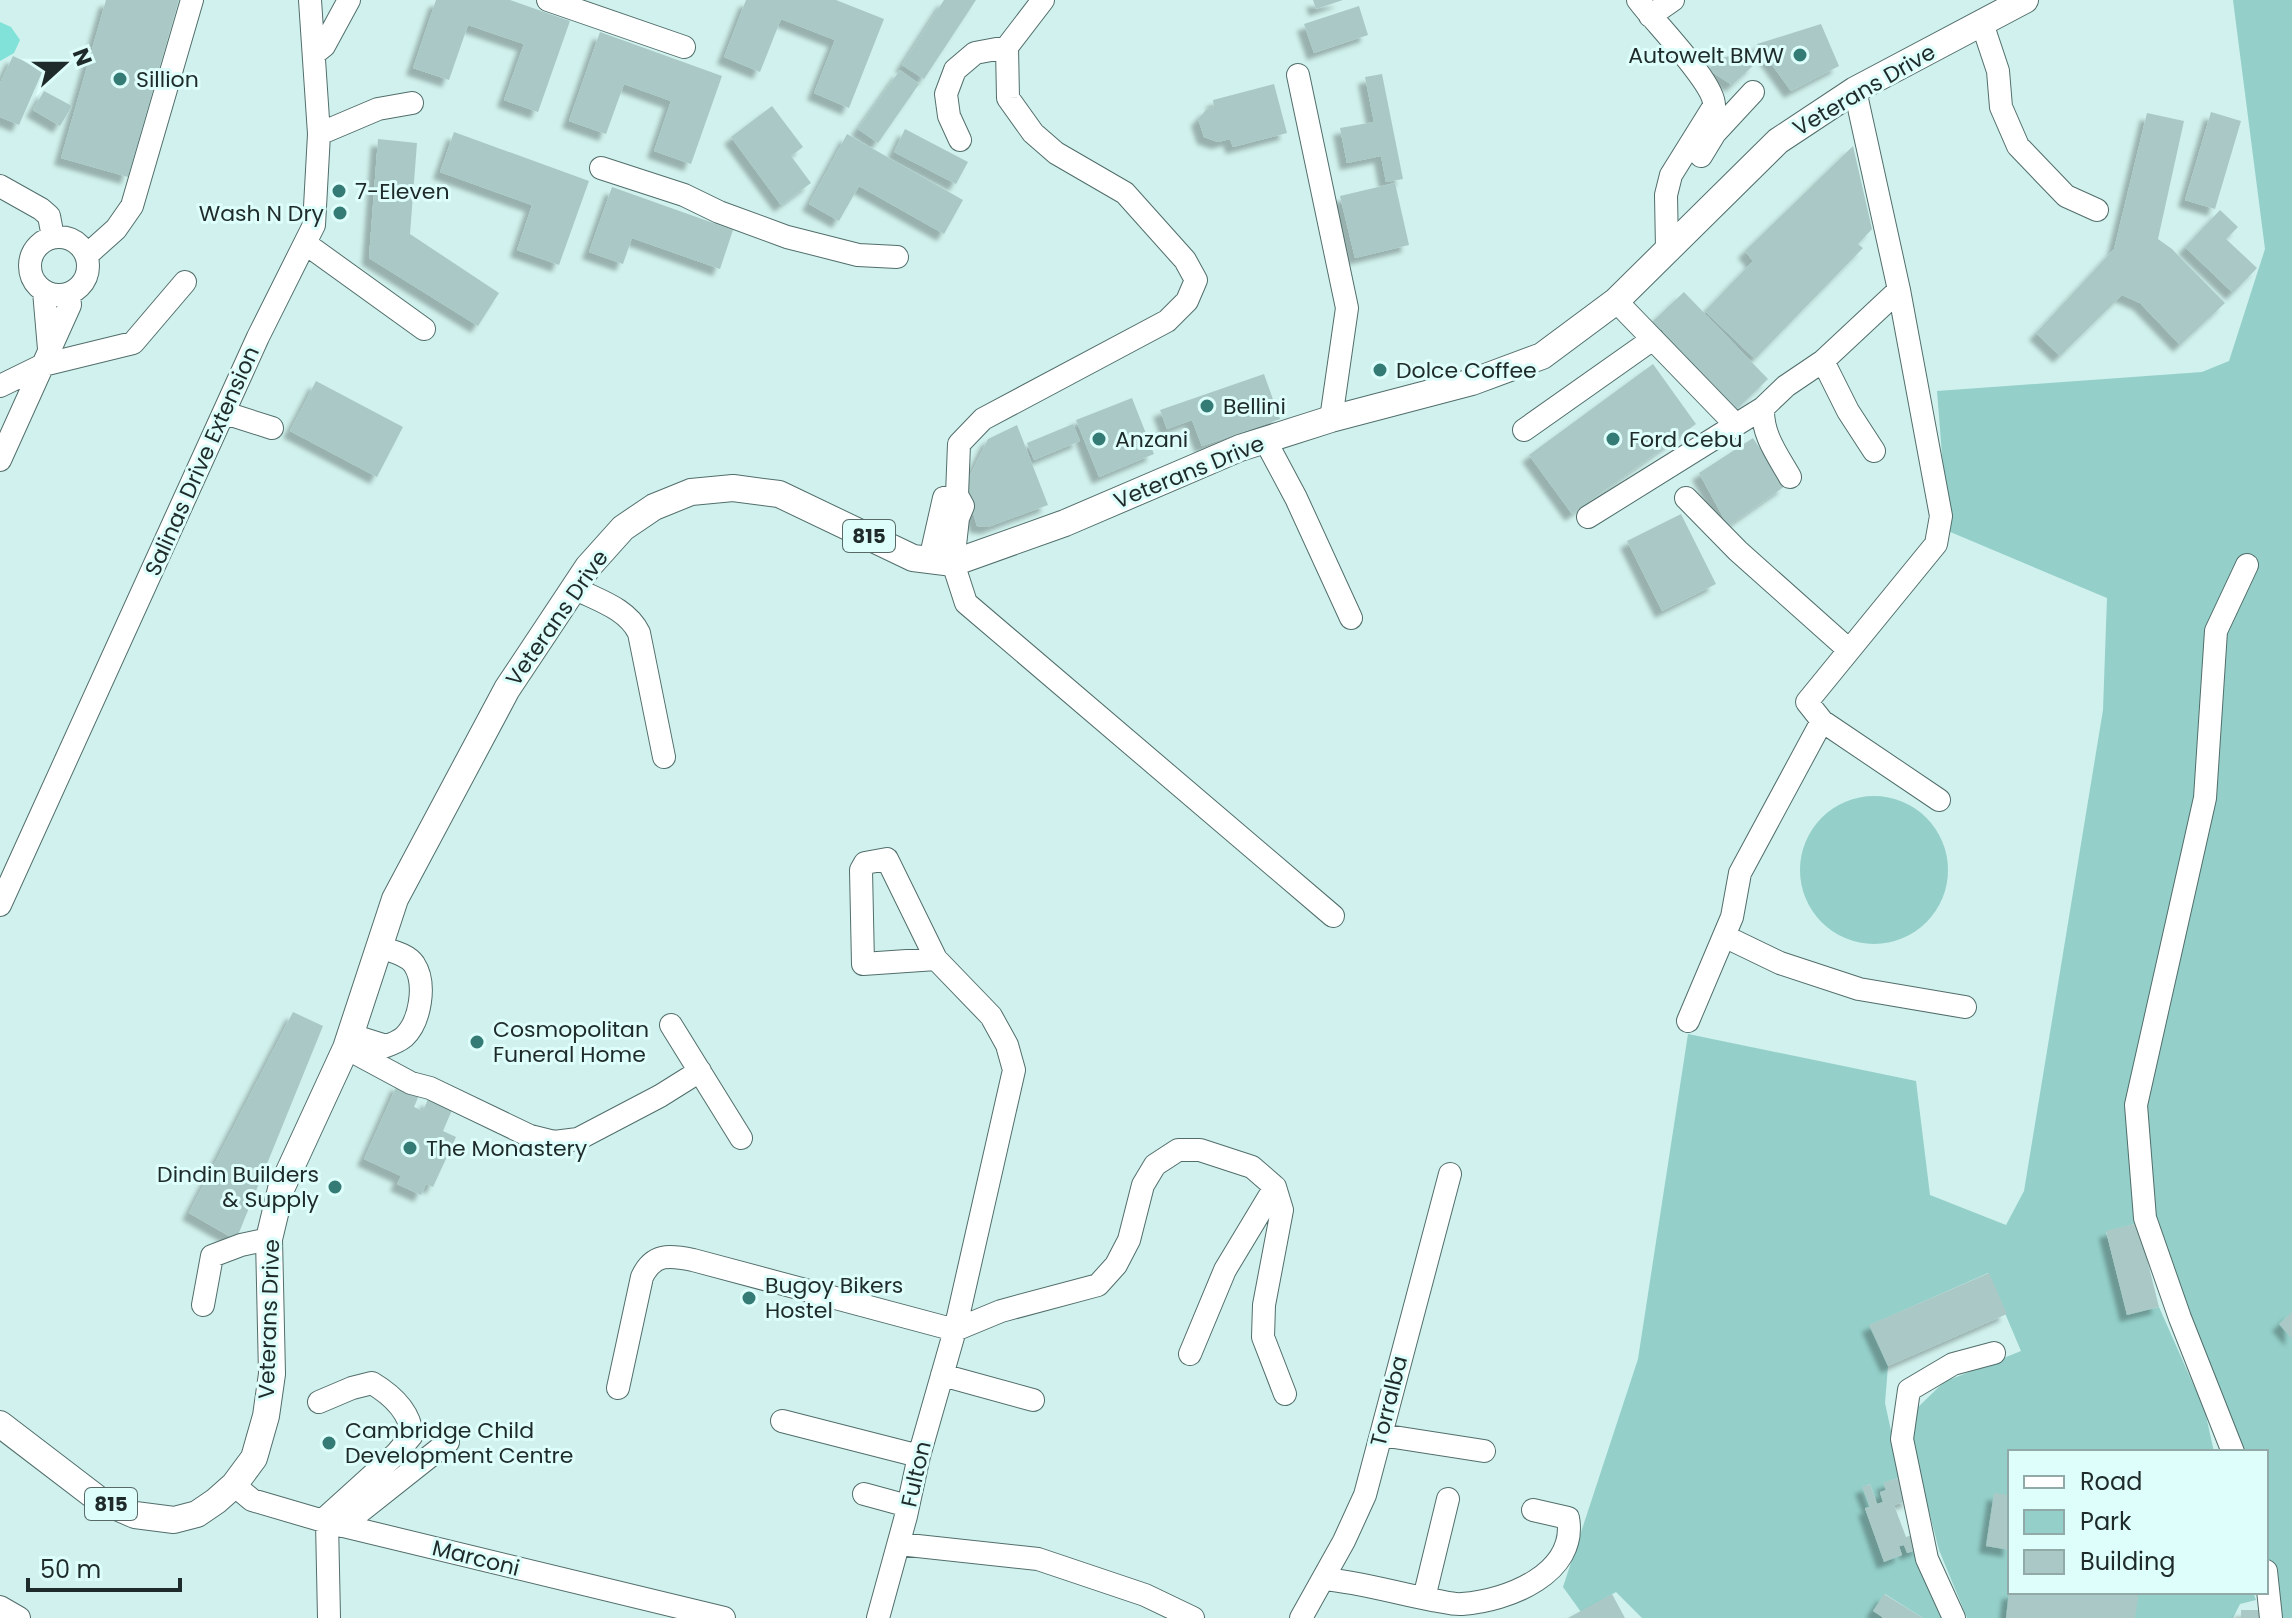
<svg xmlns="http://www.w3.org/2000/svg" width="2292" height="1618" font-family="Poppins,sans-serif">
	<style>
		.green { fill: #94cfc9 }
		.water { fill: #80e2d9 }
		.building { fill: #aac9c6; filter: url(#shadow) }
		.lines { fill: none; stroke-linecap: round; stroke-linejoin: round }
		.minor-casing { stroke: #516e6b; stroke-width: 24 }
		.major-casing { stroke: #516e6b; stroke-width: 28 }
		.minor { stroke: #fff; stroke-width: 22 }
		.major { stroke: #fff; stroke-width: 26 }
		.poi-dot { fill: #347b75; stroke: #ddfefa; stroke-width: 3 }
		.labels { text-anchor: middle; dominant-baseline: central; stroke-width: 6; stroke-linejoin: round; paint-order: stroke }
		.shield { fill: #ddfefa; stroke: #586a68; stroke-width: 2 }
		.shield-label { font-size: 20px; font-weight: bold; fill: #1f2b2a }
		.poi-label { font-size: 22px; fill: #1f2b2a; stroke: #ddfefa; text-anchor: start }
		.street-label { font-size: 22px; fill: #1f2b2a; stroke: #ddfefa }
	</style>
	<defs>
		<filter id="shadow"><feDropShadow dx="-7" dy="7" stdDeviation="2" flood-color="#0004"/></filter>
	</defs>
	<rect width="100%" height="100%" fill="#d0f1ed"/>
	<path class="green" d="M 2233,0 L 2292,0 L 2292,1618 L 2271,1618 L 2266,1571 L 2266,1452 L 2233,1452 L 2180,1318 L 2145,1218 L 2136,1105 L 2212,793 L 2221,633 L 2254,564 L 2242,558 L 2211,627 L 2199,793 L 2137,1056 L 2128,1117 L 2138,1223 L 2106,1232 L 2127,1314 L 2159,1307 L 2205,1411 L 2214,1452 L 2010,1452 L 2010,1592 L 2253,1592 L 2256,1600 L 2240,1604 L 2233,1618 L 1967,1618 L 1939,1550 L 1912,1445 L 1913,1412 L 1944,1382 L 2021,1351 L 1988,1273 L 1870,1325 L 1888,1366 L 1885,1403 L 1901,1477 L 1884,1483 L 1886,1490 L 1880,1493 L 1883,1502 L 1877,1504 L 1870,1484 L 1863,1487 L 1870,1507 L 1865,1509 L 1884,1561 L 1902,1555 L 1899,1546 L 1904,1545 L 1908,1553 L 1915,1550 L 1942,1618 L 1923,1618 L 1885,1594 L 1874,1611 L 1883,1618 L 1642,1618 L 1616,1592 L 1581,1612 L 1563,1587 L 1638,1359 L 1688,1034 L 1916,1081 L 1930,1195 L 2006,1225 L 2024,1191 L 2103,710 L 2107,598 L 1948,531 L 1937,391 L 2202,372 L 2229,361 L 2265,249 Z
		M1800 870a74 74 0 1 1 148 0a74 74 0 1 1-148 0Z"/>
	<path class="water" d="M 0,22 L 11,27 L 20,40 L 14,53 L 0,61 Z"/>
	<path class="building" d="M 106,0 L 179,0 L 128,177 L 61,158 Z
		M 436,0 L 510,0 L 570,21 L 538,112 L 504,100 L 524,44 L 468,25 L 449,80 L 413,68 Z
		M 746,0 L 836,0 L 884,19 L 849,108 L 814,93 L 835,40 L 781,19 L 760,72 L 724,57 Z
		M 944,0 L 976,0 L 924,79 L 902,65 Z
		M 1313,0 L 1343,0 L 1316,9 Z
		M 1359,6 L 1368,35 L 1314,53 L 1304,24 Z
		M 1821,24 L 1839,66 L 1791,91 L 1757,44 Z
		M 600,32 L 722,76 L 691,164 L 654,151 L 671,101 L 624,84 L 606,134 L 569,121 Z
		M 1742,53 L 1755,64 L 1732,85 L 1709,70 L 1717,59 Z
		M 13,56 L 43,70 L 19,125 L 0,117 L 0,83 Z
		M 900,70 L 919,84 L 878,143 L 858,129 Z
		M 1382,74 L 1403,179 L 1386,182 L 1381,156 L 1347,163 L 1340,128 L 1374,122 L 1365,77 Z
		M 1274,84 L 1287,133 L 1233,147 L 1230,139 L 1218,142 L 1204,137 L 1198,119 L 1207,109 L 1214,107 L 1213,100 Z
		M 44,91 L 72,106 L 60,126 L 33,110 Z
		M 772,106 L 803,147 L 791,156 L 811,183 L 781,205 L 731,137 Z
		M 2211,112 L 2241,121 L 2215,209 L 2185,200 Z
		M 2147,113 L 2184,121 L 2158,239 L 2172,249 L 2225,303 L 2180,345 L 2140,303 L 2122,295 L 2060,356 L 2036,333 L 2114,249 Z
		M 905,129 L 968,162 L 956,184 L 894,152 Z
		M 454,132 L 589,181 L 559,265 L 517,250 L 532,205 L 440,172 Z
		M 847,134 L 963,200 L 944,234 L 859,186 L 839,221 L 809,204 Z
		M 378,139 L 417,143 L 410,234 L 499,293 L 478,326 L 369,258 Z
		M 1853,146 L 1872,229 L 1858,244 L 1863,248 L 1755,359 L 1705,311 L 1753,261 L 1745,251 Z
		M 1395,183 L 1409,245 L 1355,258 L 1340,196 Z
		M 612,187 L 733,230 L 720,269 L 632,238 L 623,264 L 589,252 Z
		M 2220,210 L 2238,227 L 2226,239 L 2257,268 L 2233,293 L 2185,247 Z
		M 1684,292 L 1768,379 L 1736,410 L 1652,322 Z
		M 1653,364 L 1696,424 L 1572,514 L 1529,455 Z
		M 1264,374 L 1280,419 L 1202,446 L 1192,420 L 1167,429 L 1160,410 Z
		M 316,381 L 403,427 L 377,477 L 290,431 Z
		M 1132,398 L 1154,454 L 1099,477 L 1076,420 Z
		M 1073,424 L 1080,441 L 1034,460 L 1027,443 Z
		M 1017,425 L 1048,505 L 988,527 L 977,526 L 965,486 L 988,439 Z
		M 1753,438 L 1785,486 L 1728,526 L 1699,473 Z
		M 1681,514 L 1716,584 L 1662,611 L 1627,541 Z
		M 293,1012 L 323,1026 L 236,1240 L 189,1213 Z
		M 398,1083 L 420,1093 L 414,1107 L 423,1111 L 428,1099 L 452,1110 L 443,1131 L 456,1137 L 433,1187 L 426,1184 L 421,1195 L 397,1184 L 401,1176 L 364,1159 Z
		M 2138,1223 L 2159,1307 L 2127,1315 L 2106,1231 Z
		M 1989,1273 L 2007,1314 L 1888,1366 L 1869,1325 Z
		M 2292,1312 L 2292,1339 L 2279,1324 Z
		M 1901,1477 L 1910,1500 L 1894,1505 L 1906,1537 L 1915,1534 L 1920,1548 L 1907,1553 L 1904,1545 L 1899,1546 L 1902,1555 L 1884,1562 L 1865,1508 L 1870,1507 L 1862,1487 L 1870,1484 L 1877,1504 L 1883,1502 L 1880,1492 L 1886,1490 L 1883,1483 Z
		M 1994,1493 L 2010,1495 L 2010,1550 L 1986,1546 Z
		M 2009,1592 L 2139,1592 L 2135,1618 L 2006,1618 Z
		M 1612,1594 L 1625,1618 L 1568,1618 Z
		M 1884,1594 L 1923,1618 L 1884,1618 L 1873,1611 Z
		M 2241,1610 L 2260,1610 L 2260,1618 L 2241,1618 Z"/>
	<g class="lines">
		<defs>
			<path id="minor" d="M 548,0 L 684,47
				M 1043,0 L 1007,47 L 1008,98 L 1033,133 L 1056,153 L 1125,193 L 1185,260 L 1196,280 L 1187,301 L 1167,321 L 983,419 L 959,444 L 957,495 L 963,506 L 958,518 L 953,563 L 966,603 L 1333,916
				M 1638,0 C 1654,22 1716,84 1714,106 L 1671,175 L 1666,195 L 1667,249
				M 1650,16 L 1673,0
				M 1982,23 L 1998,71 L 2001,107 L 2018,146 L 2066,196 L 2097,210
				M 314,54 L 324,46 L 349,0
				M 1298,75 L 1347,308 L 1331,419
				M 1855,90 L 1899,290 L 1941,516 L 1936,544 L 1807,702 L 1822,721 L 1939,800
				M 319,134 L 378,109 L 412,103
				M 960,140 L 949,116 L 946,94 L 955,70 L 975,53 L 1007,47
				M 1701,156 L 1715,133 L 1753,92
				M 601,168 L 684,195 L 719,212 L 787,237 L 858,255 L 897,257
				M 0,186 L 41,209 L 49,216 L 53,237
				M30 266a29 29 0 1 1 58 0a29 29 0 1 1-58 0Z
				M 306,244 L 424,329
				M 87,255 L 116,229 L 132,206 L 192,0
				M 44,291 L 49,349
				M 1616,301 L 1736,425
				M 1823,361 L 1848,411 L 1874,451
				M 0,386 L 43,365 L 133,343 L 185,282
				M 1763,408 C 1762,435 1777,454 1790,477
				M 225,413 L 272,428
				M 1524,430 L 1653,339
				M 1265,440 L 1296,498 L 1351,618
				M 0,460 L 70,305 L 69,294
				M 1686,498 L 1738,551 L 1849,650
				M 1588,517 L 1763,408 L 1786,386 L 1823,361 L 1899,290
				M 930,560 L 944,498 L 957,495
				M 574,588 C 597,600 627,608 639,633 L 664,757
				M 0,905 L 258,337 L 314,225 L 319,134 L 310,0
				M 1724,936 L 1780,963 L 1859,989 L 1965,1007
				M 1688,1021 L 1732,917 L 1740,873 L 1822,721
				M 671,1025 L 741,1138
				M 351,1035 L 386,1046 C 392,1044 399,1041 404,1037 C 420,1022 427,984 414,964 C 407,954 391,951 380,947
				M 346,1048 L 411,1083 L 430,1088 L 530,1136 L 554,1142 L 578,1139 L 660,1096 L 700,1071
				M 203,1305 L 212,1256 L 241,1245 L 269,1239
				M 1190,1354 L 1225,1270 L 1275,1187
				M 942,1375 L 1033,1400
				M 618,1388 L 642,1277 C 653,1253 670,1255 693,1260 L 955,1330 L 1001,1311 L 1098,1285 L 1116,1265 L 1129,1240 L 1143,1185 L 1155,1165 L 1178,1150 L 1200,1150 L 1252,1167 L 1275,1187 L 1282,1210 L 1264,1305 L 1263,1337 L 1285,1394
				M 319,1402 L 352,1388 L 372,1383 C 392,1395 410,1411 412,1435 L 396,1454 L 322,1521
				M 782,1421 L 919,1456
				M 1381,1435 L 1484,1451
				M 2233,1452 L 2180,1318 L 2145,1218 L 2136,1105 L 2205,798 L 2216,631 L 2247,565
				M 234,1485 L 252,1500 L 327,1522 L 724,1618
				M 864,1494 L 908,1506
				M 327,1522 L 329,1618
				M 342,1526 L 448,1442
				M 899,1544 L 1038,1559 L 1145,1595 L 1193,1618
				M 2266,1571 L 2271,1618
				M 1323,1579 C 1360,1582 1395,1593 1432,1600 C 1441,1601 1453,1605 1462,1604 C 1508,1601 1578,1573 1568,1518 L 1533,1510
				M 1424,1598 L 1448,1499
				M 0,1607 L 19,1618
				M 878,1618 L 906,1516 L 919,1456 L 955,1330 L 1014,1070 L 1007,1045 L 991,1016 L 936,959 L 887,859 L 865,863 L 861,870 L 863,964 L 936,959
				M 1301,1618 L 1344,1541 L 1365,1495 L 1450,1174
				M 1954,1618 L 1927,1559 L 1902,1439 L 1909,1390 L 1953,1364 L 1994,1353"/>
			<path id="major" d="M 0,1424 L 98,1499 L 135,1515 L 174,1520 L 197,1514 L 216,1501 L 234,1485 L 254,1458 L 266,1416 L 272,1374 L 269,1239 L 281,1189 L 346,1048 L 395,899 L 507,689 L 588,567 L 623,528 L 654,507 L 691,492 L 733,488 L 779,494 L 913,558 L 953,563 L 1065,523 L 1240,448 L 1331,419 L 1472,382 L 1542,356 L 1616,301 L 1778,141 L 1855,90 L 2025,0"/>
		</defs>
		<use href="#minor" class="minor-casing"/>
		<use href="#major" class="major-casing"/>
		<use href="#minor" class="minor"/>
		<use href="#major" class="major"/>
	</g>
	<g class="poi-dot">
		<circle cx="1800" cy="55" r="8"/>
		<circle cx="120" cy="79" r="8"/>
		<circle cx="339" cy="191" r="8"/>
		<circle cx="340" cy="213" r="8"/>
		<circle cx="1380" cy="370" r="8"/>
		<circle cx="1207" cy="406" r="8"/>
		<circle cx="1099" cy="439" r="8"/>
		<circle cx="1613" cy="439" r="8"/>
		<circle cx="477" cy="1042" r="8"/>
		<circle cx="410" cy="1148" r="8"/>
		<circle cx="335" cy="1187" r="8"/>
		<circle cx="749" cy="1298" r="8"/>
		<circle cx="329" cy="1443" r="8"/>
	</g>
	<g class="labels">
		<g class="shield">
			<rect x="843" y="520" width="52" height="32" rx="6"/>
			<rect x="85" y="1488" width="52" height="32" rx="6"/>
		</g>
		<g class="shield-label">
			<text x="869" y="536">815</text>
			<text x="111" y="1504">815</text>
		</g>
		<g class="poi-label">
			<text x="1784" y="55" text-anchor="end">Autowelt BMW</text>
			<text x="136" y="79">Sillion</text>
			<text x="355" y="191">7-Eleven</text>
			<text x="324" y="213" text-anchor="end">Wash N Dry</text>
			<text x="1396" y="370">Dolce Coffee</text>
			<text x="1223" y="406">Bellini</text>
			<text x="1115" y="439">Anzani</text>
			<text x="1629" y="439">Ford Cebu</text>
			<text x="493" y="1029">Cosmopolitan<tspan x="493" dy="25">Funeral Home</tspan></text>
			<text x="426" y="1148">The Monastery</text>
			<text x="319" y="1174" text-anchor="end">Dindin Builders<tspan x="319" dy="25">&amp; Supply</tspan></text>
			<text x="765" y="1285">Bugoy Bikers<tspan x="765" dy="25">Hostel</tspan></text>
			<text x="345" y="1430">Cambridge Child<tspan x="345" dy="25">Development Centre</tspan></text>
		</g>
		<g class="street-label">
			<text transform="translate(1864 90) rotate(-30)">Veterans Drive</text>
			<text transform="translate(202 461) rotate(-66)">Salinas Drive Extension</text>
			<text transform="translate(1189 472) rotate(-22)">Veterans Drive</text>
			<text transform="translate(557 618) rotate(-55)">Veterans Drive</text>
			<text transform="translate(269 1319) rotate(-88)">Veterans Drive</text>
			<text transform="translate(1389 1401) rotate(-76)">Torralba</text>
			<text transform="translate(916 1474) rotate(-77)">Fulton</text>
			<text transform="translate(476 1558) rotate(14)">Marconi</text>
		</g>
	</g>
	<rect x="2008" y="1450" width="260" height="144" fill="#ddfefa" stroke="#91aaa7" stroke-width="2"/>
	<rect x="2024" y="1476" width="40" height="12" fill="#ffffff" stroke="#91aaa7" stroke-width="2"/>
	<text x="2080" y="1490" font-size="24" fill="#1f2b2a">Road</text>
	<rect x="2024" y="1510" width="40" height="24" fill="#94cfc9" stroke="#91aaa7" stroke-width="2"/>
	<text x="2080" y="1530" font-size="24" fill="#1f2b2a">Park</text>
	<rect x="2024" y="1550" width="40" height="24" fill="#aac9c6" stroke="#91aaa7" stroke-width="2"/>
	<text x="2080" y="1570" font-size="24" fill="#1f2b2a">Building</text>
	<g transform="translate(64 64) rotate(69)" stroke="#ddfefa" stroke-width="6" paint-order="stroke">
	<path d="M0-6L14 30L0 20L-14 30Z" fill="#1f2b2a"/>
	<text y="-12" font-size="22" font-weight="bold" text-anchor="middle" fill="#1f2b2a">N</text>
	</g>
	<path d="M28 1578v12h152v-12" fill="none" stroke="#1f2b2a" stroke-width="4"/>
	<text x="40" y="1578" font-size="24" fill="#1f2b2a" stroke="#ddfefa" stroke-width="6" paint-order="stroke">50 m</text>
</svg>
